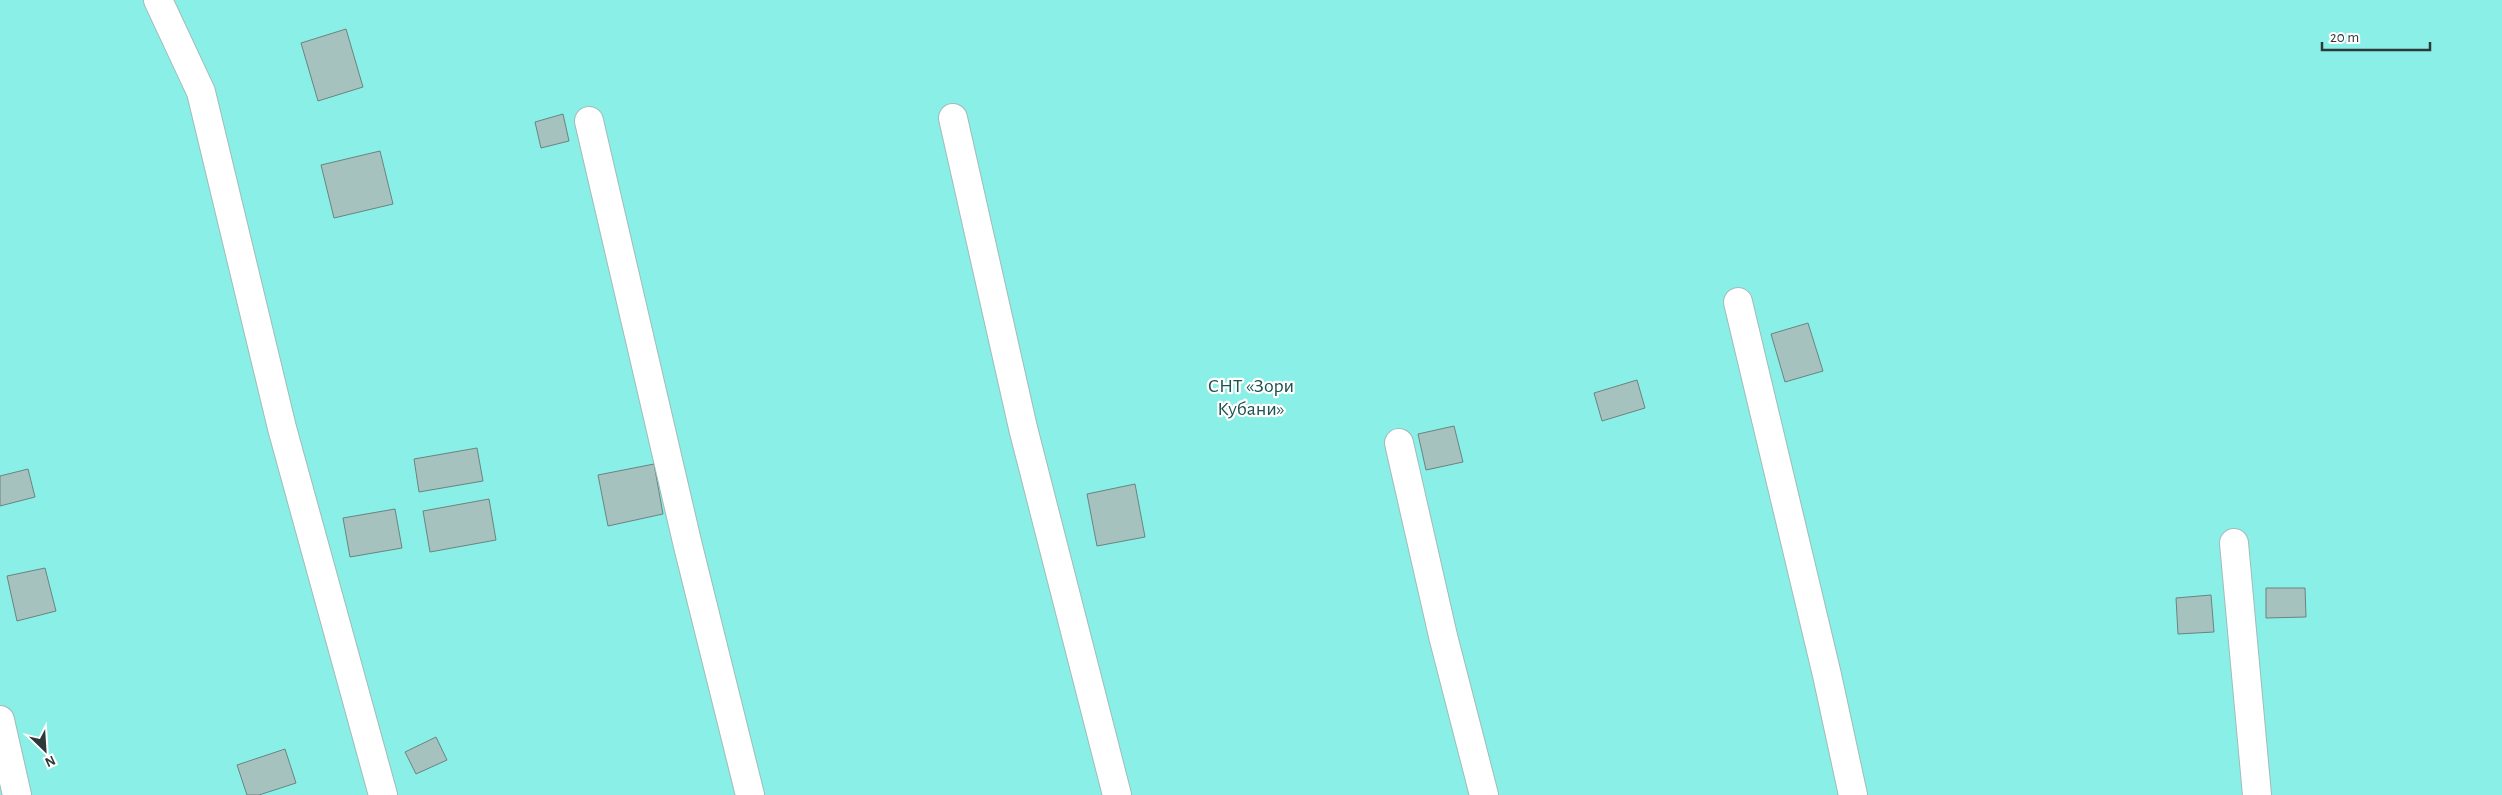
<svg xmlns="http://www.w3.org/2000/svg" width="2502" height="795" font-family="'Alegreya Sans',sans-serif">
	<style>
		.green { fill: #8aefe7 }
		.building { fill: #a6c2bf; stroke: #698481 }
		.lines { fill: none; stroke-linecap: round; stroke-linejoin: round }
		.minor-casing { stroke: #a0bcb9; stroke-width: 30 }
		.minor { stroke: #fff; stroke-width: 28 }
		.labels { text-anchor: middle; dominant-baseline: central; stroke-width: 4.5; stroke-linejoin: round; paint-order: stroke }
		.park-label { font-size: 20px; fill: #1a534f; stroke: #fff }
	</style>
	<rect width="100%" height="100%" fill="#d4f2ee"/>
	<path class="green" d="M 0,0 L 2502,0 L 2502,795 L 0,795 Z"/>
	<path class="building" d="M 346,29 L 363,87 L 318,101 L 301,43 Z
		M 563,114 L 569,141 L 541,148 L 535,122 Z
		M 380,151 L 393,204 L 334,218 L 321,165 Z
		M 1808,323 L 1823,371 L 1785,382 L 1771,334 Z
		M 1637,380 L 1645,408 L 1602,421 L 1594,393 Z
		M 1454,426 L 1463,462 L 1426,470 L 1418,434 Z
		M 477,448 L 483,481 L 419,492 L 414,459 Z
		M 654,464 L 663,514 L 608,526 L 598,475 Z
		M 28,469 L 35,497 L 0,506 L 0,476 Z
		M 1135,484 L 1145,537 L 1097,546 L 1087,494 Z
		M 489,499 L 496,540 L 430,552 L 423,511 Z
		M 395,509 L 402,548 L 350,557 L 343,518 Z
		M 45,568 L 56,611 L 17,621 L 7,576 Z
		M 2266,588 L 2305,588 L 2306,617 L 2266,618 Z
		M 2211,595 L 2214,632 L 2178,634 L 2176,598 Z
		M 436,737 L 447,760 L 416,774 L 405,752 Z
		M 285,749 L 296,783 L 259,795 L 247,795 L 237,765 Z"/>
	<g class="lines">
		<defs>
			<path id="minor" d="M 158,0 L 201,92 L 282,428 L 383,795
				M 953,118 L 1023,428 L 1117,795
				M 589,121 L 688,546 L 750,795
				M 1738,302 L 1827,675 L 1853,795
				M 1399,443 L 1443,636 L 1484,795
				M 2234,543 L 2257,795
				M 0,720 L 17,795"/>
		</defs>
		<use href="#minor" class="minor-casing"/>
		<use href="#minor" class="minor"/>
	</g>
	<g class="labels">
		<g class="park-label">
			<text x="1251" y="386">СНТ «Зори<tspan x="1251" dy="23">Кубани»</tspan></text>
		</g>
	</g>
	<g transform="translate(45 750) rotate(155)" stroke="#ffffff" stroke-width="4" paint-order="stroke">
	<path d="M0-4L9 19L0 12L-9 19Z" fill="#2e3a39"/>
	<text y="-8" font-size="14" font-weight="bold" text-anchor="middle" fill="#2e3a39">N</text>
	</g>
	<path d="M2322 42v8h108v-8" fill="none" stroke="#2e3a39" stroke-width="2.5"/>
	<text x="2330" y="42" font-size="15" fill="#2e3a39" stroke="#ffffff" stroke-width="4" paint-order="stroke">20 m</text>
</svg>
